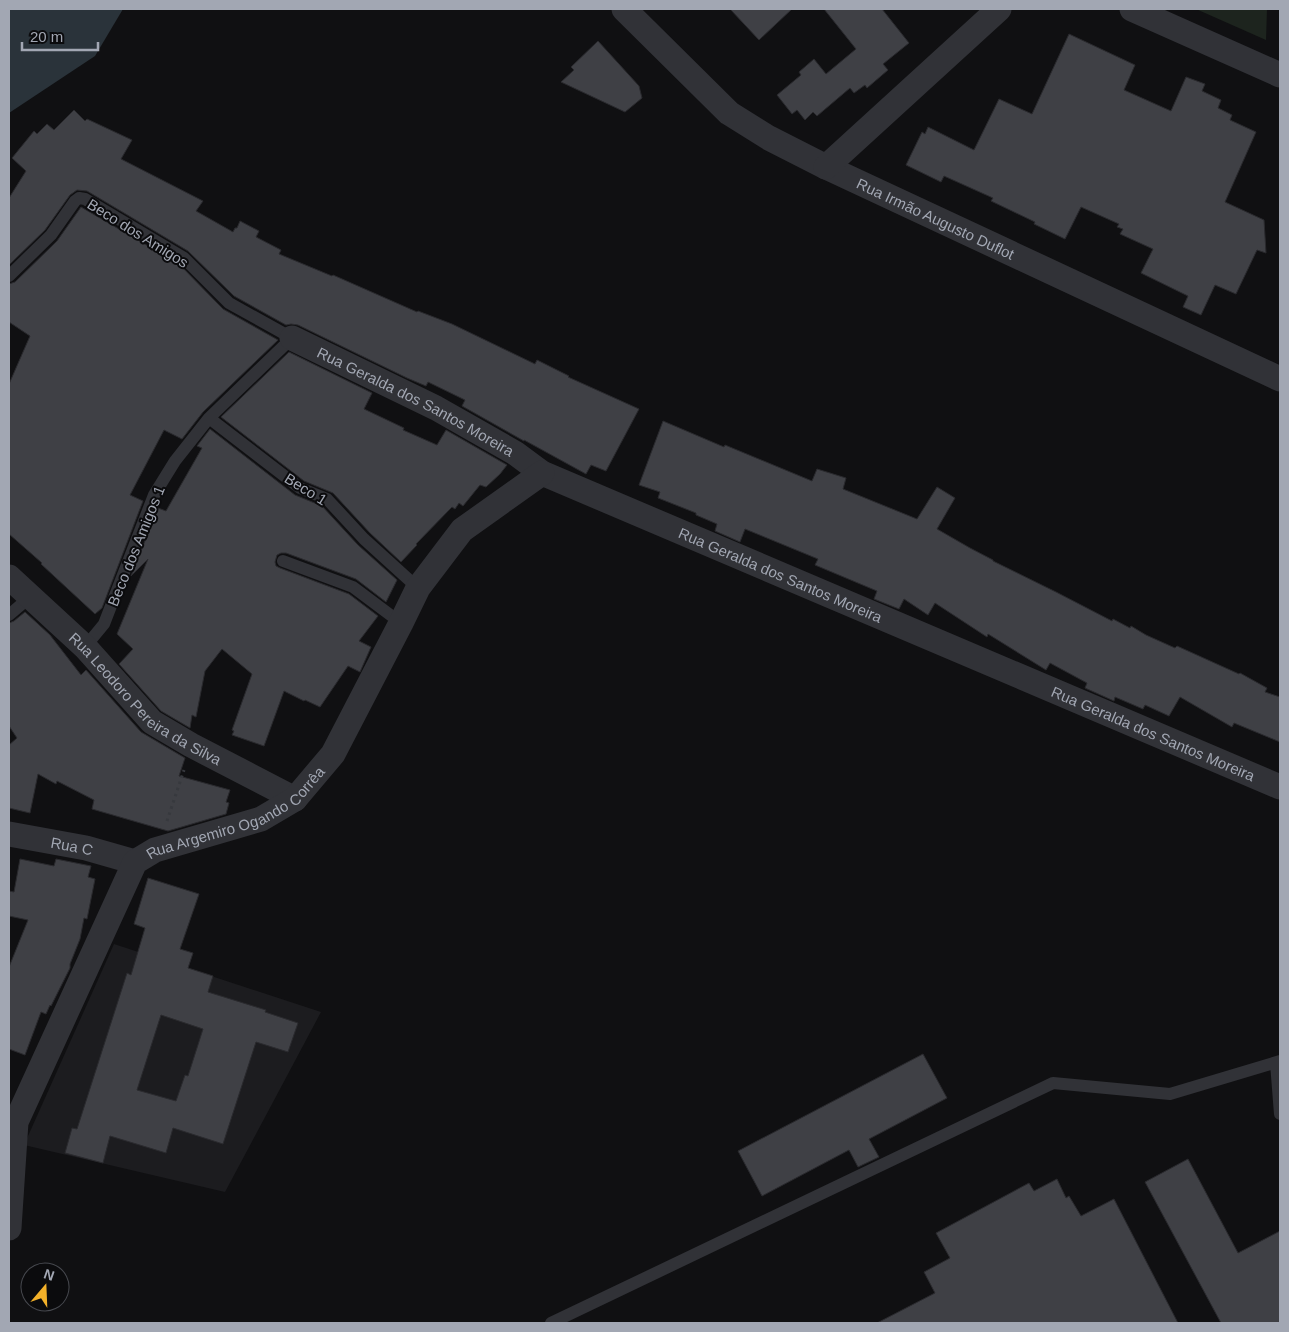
<svg xmlns="http://www.w3.org/2000/svg" width="1289" height="1332" font-family="Arial,sans-serif">
	<style>
		.built { fill: #1c1c1f }
		.green { fill: #1d241e }
		.water { fill: #2a333a }
		.building { fill: #3f4045; stroke: #2a2a2e; fill-rule: evenodd }
		.lines { fill: none; stroke-linecap: round; stroke-linejoin: round }
		.path { stroke: #37393e; stroke-width: 3; stroke-dasharray: 2.5 4; stroke-linecap: butt }
		.service { stroke: #313237; stroke-width: 12 }
		.minor { stroke: #313237; stroke-width: 25 }
		.labels { text-anchor: middle; dominant-baseline: central; stroke-width: 4; stroke-linejoin: round; paint-order: stroke }
		.street-label { font-size: 15px; fill: #a2a7b3; stroke: #0b0b0d }
	</style>
	<rect width="100%" height="100%" fill="#101012"/>
	<path class="built" d="M 114,944 L 321,1012 L 225,1192 L 24,1145 Z"/>
	<path class="green" d="M 1196,9 L 1267,9 L 1266,40 Z"/>
	<path class="water" d="M 9,9 L 123,9 L 95,56 L 9,113 Z"/>
	<path class="building" d="M 730,9 L 792,9 L 759,40 Z
		M 824,9 L 882,9 L 909,43 L 883,64 L 888,70 L 867,88 L 865,85 L 854,93 L 850,88 L 817,116 L 813,112 L 805,120 L 797,110 L 792,114 L 777,95 L 801,75 L 799,72 L 814,59 L 826,74 L 856,49 Z
		M 1069,34 L 1135,65 L 1124,90 L 1171,111 L 1186,77 L 1205,84 L 1202,91 L 1221,100 L 1218,108 L 1232,115 L 1230,120 L 1256,132 L 1225,202 L 1264,220 L 1266,253 L 1257,250 L 1236,294 L 1215,285 L 1201,315 L 1183,307 L 1188,296 L 1141,273 L 1153,249 L 1120,234 L 1123,229 L 1117,227 L 1119,224 L 1081,207 L 1065,239 L 1034,224 L 1035,222 L 991,201 L 993,198 L 944,176 L 941,182 L 906,165 L 922,132 L 925,134 L 928,127 L 974,150 L 999,99 L 1032,114 Z
		M 598,41 L 639,86 L 642,98 L 625,112 L 561,82 L 574,70 L 571,67 Z
		M 74,110 L 85,121 L 87,119 L 132,140 L 121,159 L 203,201 L 196,211 L 233,232 L 235,228 L 237,228 L 240,221 L 259,231 L 256,237 L 281,250 L 279,254 L 332,276 L 333,275 L 417,312 L 418,311 L 452,324 L 535,364 L 537,360 L 569,376 L 568,377 L 639,409 L 606,471 L 591,465 L 586,474 L 524,440 L 524,441 L 462,406 L 465,400 L 428,382 L 426,386 L 407,378 L 298,325 L 291,324 L 286,325 L 234,296 L 188,251 L 87,191 L 77,190 L 70,195 L 45,230 L 9,265 L 9,198 L 26,171 L 12,158 L 34,131 L 37,134 L 47,124 L 54,130 Z
		M 81,207 L 179,264 L 223,309 L 278,340 L 203,412 L 182,439 L 164,430 L 130,495 L 143,501 L 102,608 L 95,614 L 41,564 L 42,563 L 9,534 L 9,384 L 30,336 L 9,322 L 9,284 L 15,282 L 57,241 Z
		M 289,352 L 372,393 L 364,409 L 404,428 L 403,430 L 437,445 L 446,430 L 507,465 L 500,474 L 486,487 L 480,485 L 463,506 L 459,503 L 455,509 L 452,507 L 416,544 L 417,545 L 401,562 L 370,533 L 333,493 L 304,481 L 221,417 Z
		M 663,421 L 724,447 L 725,445 L 812,481 L 817,469 L 846,478 L 843,489 L 917,519 L 937,487 L 955,498 L 937,529 L 970,548 L 993,560 L 993,561 L 1056,592 L 1112,621 L 1113,619 L 1130,628 L 1131,626 L 1146,635 L 1175,648 L 1177,646 L 1239,674 L 1240,673 L 1267,688 L 1265,692 L 1280,697 L 1280,742 L 1234,723 L 1232,727 L 1180,697 L 1169,716 L 1145,705 L 1143,709 L 1115,697 L 1114,701 L 1085,688 L 1087,683 L 1050,663 L 1046,670 L 988,634 L 987,637 L 935,603 L 928,615 L 904,599 L 899,609 L 874,599 L 877,591 L 815,565 L 818,559 L 745,529 L 740,542 L 715,531 L 717,524 L 696,515 L 696,513 L 658,498 L 660,492 L 639,485 Z
		M 210,429 L 295,495 L 322,506 L 358,545 L 397,580 L 386,602 L 356,579 L 286,553 L 281,553 L 277,555 L 275,562 L 276,566 L 280,568 L 349,594 L 378,616 L 359,641 L 371,647 L 360,672 L 348,666 L 320,707 L 305,700 L 304,701 L 284,691 L 264,746 L 232,735 L 234,731 L 232,730 L 252,674 L 222,649 L 205,671 L 196,717 L 192,715 L 190,728 L 161,711 L 119,664 L 133,649 L 117,634 L 148,559 L 131,576 L 158,508 L 166,511 L 202,448 L 197,446 Z
		M 25,612 L 50,635 L 81,675 L 86,670 L 141,732 L 185,758 L 179,776 L 230,790 L 226,802 L 229,803 L 226,814 L 168,831 L 92,809 L 94,800 L 57,781 L 56,784 L 38,774 L 30,813 L 9,808 L 9,745 L 17,738 L 9,726 L 9,623 L 14,621 Z
		M 20,859 L 54,866 L 56,859 L 91,866 L 88,877 L 95,879 L 87,919 L 84,918 L 80,939 L 70,964 L 70,968 L 51,1006 L 50,1005 L 46,1014 L 41,1012 L 25,1055 L 9,1049 L 9,967 L 28,920 L 9,916 L 9,891 L 14,892 Z
		M 148,878 L 199,894 L 180,949 L 193,953 L 188,968 L 213,976 L 208,992 L 266,1010 L 265,1012 L 298,1023 L 288,1052 L 256,1042 L 223,1144 L 173,1128 L 166,1153 L 110,1136 L 103,1163 L 65,1153 L 72,1128 L 77,1129 L 127,973 L 131,975 L 145,928 L 134,924 ZM 161,1015 L 203,1029 L 188,1076 L 185,1075 L 176,1101 L 137,1090 Z
		M 923,1054 L 947,1098 L 869,1139 L 879,1157 L 858,1167 L 849,1150 L 762,1196 L 738,1151 Z
		M 1188,1159 L 1238,1253 L 1280,1231 L 1280,1323 L 1221,1323 L 1145,1182 Z
		M 1057,1179 L 1066,1198 L 1069,1196 L 1081,1216 L 1114,1199 L 1178,1323 L 877,1323 L 935,1293 L 924,1272 L 950,1258 L 936,1233 L 1029,1183 L 1034,1191 Z"/>
	<g class="lines">
		<path class="path" d="M 167,821 L 184,770"/>
		<path class="service" d="M 9,276 L 51,235 L 75,201 L 79,198 L 85,199 L 184,258 L 229,303 L 292,338 L 209,418 L 175,461 L 154,495 L 104,624 L 85,647
			M 209,418 L 300,488 L 327,499 L 364,539 L 418,588
			M 283,561 L 353,587 L 401,623
			M 9,615 L 30,597
			M 1276,1063 L 1280,1114
			M 551,1323 L 1053,1083 L 1170,1094 L 1280,1061"/>
		<g class="minor">
			<path id="s1" d="M 624,9 L 729,113 L 769,138 L 826,167 L 1280,379"/>
			<path d="M 1132,9 L 1280,75"/>
			<path d="M 826,167 L 999,9"/>
			<path id="s2" d="M 292,338 L 436,408 L 515,453 L 542,473 L 1280,787"/>
			<path id="s3" d="M 9,577 L 85,647 L 152,722 L 191,745 L 295,799"/>
			<path id="s4" d="M 9,834 L 86,848 L 135,862"/>
			<path id="s5" d="M 9,1228 L 16,1122 L 135,862 L 155,850 L 261,819 L 295,799 L 333,754 L 401,623 L 418,588 L 462,530 L 542,473"/>
		</g>
	</g>
	<g class="labels">
		<g class="street-label">
			<text stroke="none"><textPath href="#s1" startOffset="380">Rua Irmão Augusto Duflot</textPath></text>
			<text transform="translate(138 233) rotate(32)">Beco dos Amigos</text>
			<text stroke="none"><textPath href="#s2" startOffset="139">Rua Geralda dos Santos Moreira</textPath></text>
			<text transform="translate(306 489) rotate(32)">Beco 1</text>
			<text transform="translate(136 546) rotate(-68)">Beco dos Amigos 1</text>
			<text stroke="none"><textPath href="#s2" startOffset="544">Rua Geralda dos Santos Moreira</textPath></text>
			<text stroke="none"><textPath href="#s3" startOffset="184">Rua Leodoro Pereira da Silva</textPath></text>
			<text stroke="none"><textPath href="#s2" startOffset="949">Rua Geralda dos Santos Moreira</textPath></text>
			<text stroke="none"><textPath href="#s5" startOffset="506">Rua Argemiro Ogando Corrêa</textPath></text>
			<text stroke="none"><textPath href="#s4" startOffset="64">Rua C</textPath></text>
		</g>
	</g>
	<rect width="1289" height="1332" fill="none" stroke="#a2a7b3" stroke-width="20"/>
	<g transform="translate(45 1287) rotate(19)"><circle r="24" fill="#0b0b0d" stroke="#47494f"/>
	<path d="M0-4L9 19L0 12L-9 19Z" fill="#f2b029"/>
	<text y="-8" font-size="14" font-weight="bold" text-anchor="middle" fill="#a2a7b3">N</text>
	</g>
	<path d="M22 42v8h76v-8" fill="none" stroke="#a2a7b3" stroke-width="2.5"/>
	<text x="30" y="42" font-size="15" fill="#a2a7b3" stroke="#0b0b0d" stroke-width="4" paint-order="stroke">20 m</text>
</svg>
